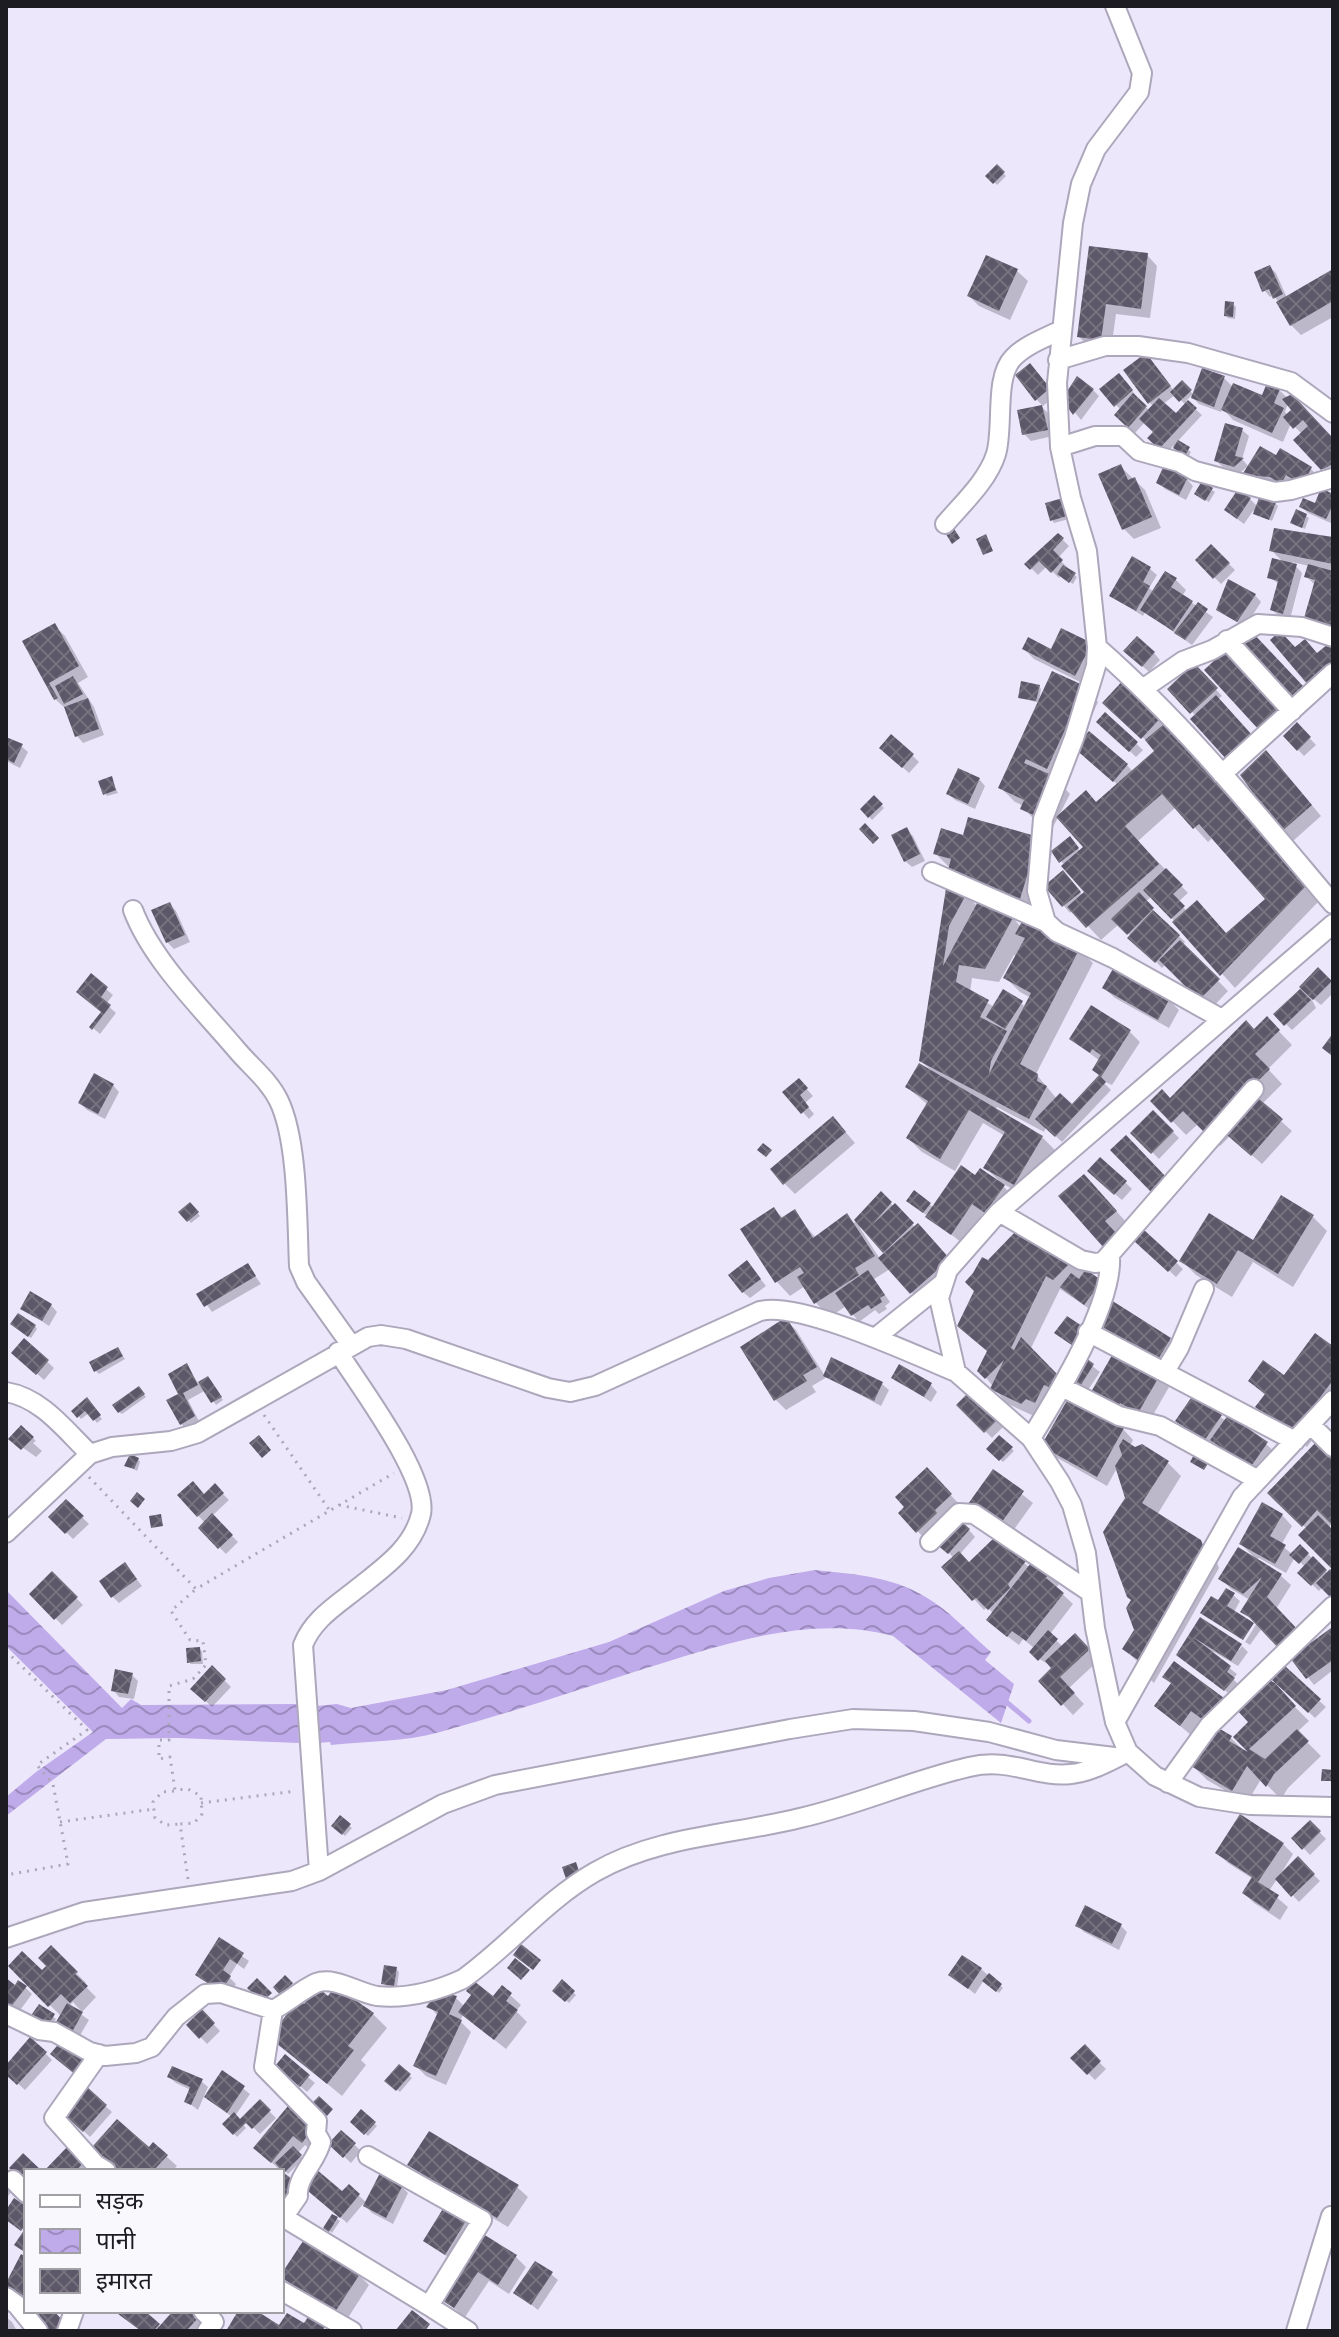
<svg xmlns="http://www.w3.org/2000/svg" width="1339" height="2337" font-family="'Fira Sans Condensed','Noto Sans Devanagari',sans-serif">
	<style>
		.water { fill: url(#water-waves) }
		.shadow { fill: #0003; fill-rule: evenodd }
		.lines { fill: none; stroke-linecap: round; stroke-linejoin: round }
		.stream { stroke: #bfaaea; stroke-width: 5 }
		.building { fill: url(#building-cross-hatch) }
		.minor-casing { stroke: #ada7bb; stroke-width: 22 }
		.path { stroke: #aca7b8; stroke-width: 3; stroke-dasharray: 2 6; stroke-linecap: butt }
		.minor { stroke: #fff; stroke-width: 18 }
	</style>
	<defs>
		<pattern id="water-waves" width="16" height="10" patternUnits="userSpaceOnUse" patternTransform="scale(2)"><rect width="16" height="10" fill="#bfaaea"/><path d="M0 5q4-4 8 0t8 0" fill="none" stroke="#9b8abd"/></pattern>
		<pattern id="building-cross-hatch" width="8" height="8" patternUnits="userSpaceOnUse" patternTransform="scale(2)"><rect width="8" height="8" fill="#5d5869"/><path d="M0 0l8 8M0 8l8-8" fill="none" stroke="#75717e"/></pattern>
	</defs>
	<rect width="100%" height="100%" fill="#ede7fc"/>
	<path class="water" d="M 815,1570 C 852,1574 890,1576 924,1596 C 949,1610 969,1633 991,1652 L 985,1660 L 1014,1684 L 1001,1723 L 893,1636 C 808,1613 718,1646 637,1671 C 572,1692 506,1714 440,1732 C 406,1742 366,1741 331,1745 L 330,1742 L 318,1743 L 316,1706 L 337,1704 L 351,1708 L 447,1690 L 609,1642 L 724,1591 L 769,1578 Z
		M 6,1590 L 122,1708 L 131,1699 L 141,1705 L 297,1704 L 299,1743 L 179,1738 L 106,1739 L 6,1816 L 6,1797 L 36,1772 L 93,1732 L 6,1646 Z"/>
	<path class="shadow" d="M 997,167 L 1006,176 L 997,185 L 988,176 Z
		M 1091,248 L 1147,255 L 1157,266 L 1150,318 L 1116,314 L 1111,350 L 1090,347 L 1079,337 Z
		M 987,257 L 1017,271 L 1028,281 L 1010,320 L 979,306 L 969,296 Z
		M 1270,267 L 1276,273 L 1287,298 L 1333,271 L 1333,317 L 1301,335 L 1291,325 L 1274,295 L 1270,297 L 1264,290 Z
		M 1233,304 L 1236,307 L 1235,319 L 1228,318 L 1226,315 Z
		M 1152,362 L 1174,391 L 1182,383 L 1194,395 L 1224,378 L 1233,387 L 1263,398 L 1279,390 L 1333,440 L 1333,479 L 1295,440 L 1302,434 L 1291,423 L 1283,442 L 1233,420 L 1222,408 L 1221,412 L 1199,404 L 1191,396 L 1186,401 L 1202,415 L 1177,442 L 1191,452 L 1188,457 L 1173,446 L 1166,454 L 1150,438 L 1155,432 L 1145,422 L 1135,433 L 1116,415 L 1121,410 L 1116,405 L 1125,382 L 1138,398 L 1137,399 L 1150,411 L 1154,407 L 1150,403 ZM 1175,395 L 1186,405 L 1176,416 L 1163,404 ZM 1288,403 L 1294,410 L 1288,415 L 1285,412 Z
		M 1030,365 L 1055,396 L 1043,406 L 1036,399 Z
		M 1093,390 L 1099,396 L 1081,420 L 1064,399 Z
		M 1042,407 L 1048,413 L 1053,436 L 1031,441 L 1024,434 Z
		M 1242,430 L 1249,436 L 1242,459 L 1249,467 L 1276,458 L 1281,451 L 1311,469 L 1321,479 L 1313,493 L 1297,484 L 1292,493 L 1244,475 L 1248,466 L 1241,472 L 1223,467 L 1216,461 Z
		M 1121,467 L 1145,490 L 1161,528 L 1134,539 L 1124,529 Z
		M 1187,479 L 1193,486 L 1186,500 L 1165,489 L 1158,482 Z
		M 1203,484 L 1215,492 L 1209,502 L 1200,497 Z
		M 1333,496 L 1333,524 L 1308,513 L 1302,507 L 1316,506 Z
		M 1250,499 L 1258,507 L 1275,503 L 1278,506 L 1272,521 L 1253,511 L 1244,524 L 1233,516 Z
		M 1062,501 L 1069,519 L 1054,523 L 1052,520 Z
		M 1306,516 L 1309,518 L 1305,529 L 1295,525 Z
		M 1058,535 L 1069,546 L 1058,558 L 1068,568 L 1067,570 L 1077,577 L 1073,584 L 1060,576 L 1059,578 L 1047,566 L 1038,575 L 1027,564 Z
		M 1333,539 L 1333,632 L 1316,628 L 1306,617 L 1315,585 L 1306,576 L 1309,566 L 1292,562 L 1302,573 L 1290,619 L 1279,616 L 1272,610 L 1279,584 L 1269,577 L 1284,563 L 1271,550 Z
		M 1211,546 L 1235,570 L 1221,584 L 1197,560 Z
		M 1150,569 L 1157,575 L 1149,588 L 1154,592 L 1175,579 L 1186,590 L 1182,596 L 1213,617 L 1192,645 L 1145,612 L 1143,616 L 1111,596 Z
		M 1255,595 L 1261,602 L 1245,627 L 1218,610 Z
		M 55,626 L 65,636 L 88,677 L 78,683 L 94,707 L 104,735 L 83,743 L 77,736 L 66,709 L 55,699 L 25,642 Z
		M 1091,645 L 1086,685 L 1034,659 L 1024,649 L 1052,651 Z
		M 1126,651 L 1154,653 L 1160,660 L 1149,672 Z
		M 1194,666 L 1222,696 L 1196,716 L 1170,689 Z
		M 1127,679 L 1183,735 L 1318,902 L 1235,988 L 1152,896 L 1145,902 L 1185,942 L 1183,945 L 1228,991 L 1211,1009 L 1166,964 L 1162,968 L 1119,924 L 1101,940 L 1073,910 L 1070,913 L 1047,886 L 1069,880 L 1083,896 L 1087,893 L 1061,861 L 1070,839 L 1080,851 L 1085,847 L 1097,804 L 1118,785 L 1076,748 L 1060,783 L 1070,794 L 1052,829 L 1037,822 L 1023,808 L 1024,806 L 1015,802 L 1001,788 L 1040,703 L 1020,698 L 1039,686 L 1041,689 L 1039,701 L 1084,688 L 1098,702 L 1078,746 L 1127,765 L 1133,772 L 1157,751 L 1105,702 ZM 1176,807 L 1208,842 L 1213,837 L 1268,899 L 1227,934 L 1187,911 L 1178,902 L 1188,893 L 1138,841 Z
		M 1105,715 L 1143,750 L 1136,757 L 1099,722 Z
		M 1297,725 L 1316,745 L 1304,756 L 1285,736 Z
		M 6,739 L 21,746 L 28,752 L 20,768 L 6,761 Z
		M 888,754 L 913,756 L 919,762 L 909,773 Z
		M 1276,762 L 1321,816 L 1293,841 L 1283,831 Z
		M 111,779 L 118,793 L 107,796 L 105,793 Z
		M 979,779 L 985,786 L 975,809 L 955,800 L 948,794 Z
		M 874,798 L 884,808 L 872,820 L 862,809 Z
		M 907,830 L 913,836 L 925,861 L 912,867 L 905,861 Z
		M 964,837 L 1037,839 L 1052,853 L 1034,911 L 950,868 L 935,853 Z
		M 948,885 L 965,893 L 977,906 L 1012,917 L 1021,927 L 1079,949 L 1093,963 L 1036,1074 L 1057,1099 L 1072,1107 L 1101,1076 L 1100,1061 L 1071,1039 L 1130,1032 L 1140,1042 L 1112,1085 L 1101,1080 L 1111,1090 L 1062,1142 L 1046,1127 L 1044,1132 L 997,1107 L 995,1110 L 1042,1137 L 1056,1151 L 1028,1198 L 1000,1182 L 986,1168 L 1005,1136 L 983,1123 L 955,1171 L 922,1152 L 908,1138 L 928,1105 L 907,1087 L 933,1072 L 921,1061 ZM 1014,955 L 1017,957 L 1006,978 L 1020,992 L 1031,998 L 1026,1008 L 1021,1003 L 994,1007 L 970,992 L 972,978 L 999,982 Z
		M 170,904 L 176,911 L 190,942 L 174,949 L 167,942 Z
		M 1318,970 L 1333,985 L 1333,993 L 1321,1005 L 1310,996 L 1316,1008 L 1292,1030 L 1276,1014 Z
		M 91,976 L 113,995 L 106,1004 L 116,1013 L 100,1034 L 92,1027 L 103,1012 Z
		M 1104,988 L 1169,1000 L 1179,1010 L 1169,1028 L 1115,998 Z
		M 1267,1019 L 1292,1045 L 1268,1069 L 1282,1084 L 1262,1104 L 1292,1131 L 1262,1164 L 1230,1136 L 1220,1146 L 1198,1124 L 1186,1135 L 1153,1101 L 1171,1101 Z
		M 113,1085 L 119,1092 L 105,1119 L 87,1110 L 80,1103 Z
		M 805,1087 L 813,1096 L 805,1103 L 814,1114 L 809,1119 L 785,1092 Z
		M 1153,1112 L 1179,1138 L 1159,1159 L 1133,1133 Z
		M 843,1129 L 855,1143 L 795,1194 L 784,1183 Z
		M 975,1178 L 1000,1183 L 1014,1197 L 996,1222 L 983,1213 L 962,1243 L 911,1203 L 929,1204 L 934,1208 Z
		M 1096,1178 L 1125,1182 L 1132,1189 L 1122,1200 Z
		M 1094,1186 L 1126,1222 L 1114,1233 L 1114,1256 L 1104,1246 Z
		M 881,1194 L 959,1270 L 922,1303 L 890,1269 L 874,1279 L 890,1302 L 885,1306 L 887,1309 L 879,1314 L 875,1310 L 859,1322 L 846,1306 L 830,1317 L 816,1303 L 805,1286 L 790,1296 L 777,1282 L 742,1229 L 774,1209 L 784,1219 L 794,1212 L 816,1238 L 847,1216 L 854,1223 ZM 862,1226 L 886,1254 L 880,1259 L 860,1228 Z
		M 1281,1198 L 1313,1217 L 1327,1231 L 1293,1287 L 1253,1262 L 1232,1297 L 1196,1275 L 1182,1261 L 1254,1243 Z
		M 190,1204 L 200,1216 L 191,1223 L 181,1212 Z
		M 1144,1233 L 1183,1269 L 1176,1277 L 1137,1241 Z
		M 1016,1234 L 1083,1266 L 1107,1289 L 1091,1310 L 1060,1289 L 1030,1350 L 1070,1389 L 1065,1400 L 1058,1397 L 1036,1417 L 1006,1403 L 980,1370 L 989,1352 L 988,1262 Z
		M 248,1266 L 261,1284 L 212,1312 L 199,1294 Z
		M 753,1269 L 766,1286 L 750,1298 L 743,1292 Z
		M 1112,1303 L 1170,1340 L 1180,1350 L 1167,1370 L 1109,1333 L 1099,1323 Z
		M 51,1305 L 57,1312 L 49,1326 L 22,1308 Z
		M 786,1320 L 796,1330 L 825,1376 L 882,1384 L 889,1390 L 881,1406 L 827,1377 L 812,1386 L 816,1392 L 786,1410 L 776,1400 L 742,1347 Z
		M 35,1326 L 37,1329 L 31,1338 L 15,1327 Z
		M 25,1341 L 54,1368 L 44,1380 L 21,1359 Z
		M 1333,1349 L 1333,1412 L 1307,1447 L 1271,1421 L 1257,1407 L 1266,1396 L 1250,1380 L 1284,1378 Z
		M 120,1352 L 125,1359 L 99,1374 L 96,1371 L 92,1363 Z
		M 1083,1359 L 1100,1372 L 1088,1390 L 1072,1378 Z
		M 186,1366 L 199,1384 L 208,1378 L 223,1400 L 216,1405 L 206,1390 L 188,1400 L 200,1423 L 188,1430 L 181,1424 L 181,1394 Z
		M 893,1377 L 931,1385 L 937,1392 L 931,1402 Z
		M 1158,1377 L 1169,1387 L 1149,1422 L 1104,1402 Z
		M 141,1391 L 146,1397 L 122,1414 L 119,1412 Z
		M 970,1393 L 1003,1427 L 992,1438 L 959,1405 Z
		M 1194,1398 L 1226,1421 L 1266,1444 L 1277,1454 L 1261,1477 L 1214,1442 L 1211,1446 L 1178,1421 Z
		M 87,1400 L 102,1419 L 97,1423 L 89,1413 L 81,1419 L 74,1411 Z
		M 22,1427 L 36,1441 L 33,1443 L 42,1451 L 36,1457 L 11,1439 Z
		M 1123,1429 L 1133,1440 L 1130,1446 L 1167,1462 L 1181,1476 L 1157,1515 L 1200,1542 L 1215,1557 L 1219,1568 L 1154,1683 L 1136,1667 L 1139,1663 L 1124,1649 L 1136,1630 L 1127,1498 L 1117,1468 L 1107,1486 L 1054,1456 L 1044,1445 Z
		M 1000,1438 L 1014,1451 L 1003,1462 L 989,1449 Z
		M 1319,1442 L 1333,1523 L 1328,1528 L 1333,1533 L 1333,1567 L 1307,1529 L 1270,1493 Z
		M 138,1459 L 140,1462 L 137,1471 L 127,1465 Z
		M 927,1470 L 961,1506 L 928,1542 L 900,1513 Z
		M 994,1472 L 1033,1503 L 1010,1535 L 981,1514 Z
		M 215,1486 L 229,1500 L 212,1516 L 238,1542 L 226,1554 L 200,1528 L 205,1523 L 180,1496 L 204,1496 Z
		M 66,1501 L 89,1524 L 73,1539 L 51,1517 Z
		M 1282,1515 L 1292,1526 L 1281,1545 L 1292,1554 L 1300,1546 L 1328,1574 L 1333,1575 L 1319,1591 L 1300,1573 L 1305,1567 L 1295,1557 L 1286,1573 L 1259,1558 L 1257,1561 L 1280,1575 L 1291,1585 L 1276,1609 L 1310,1645 L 1331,1630 L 1333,1633 L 1333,1670 L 1314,1685 L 1293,1659 L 1262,1628 L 1250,1645 L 1245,1642 L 1257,1623 L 1243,1612 L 1250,1600 L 1231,1589 L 1221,1578 L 1256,1559 L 1241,1544 Z
		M 969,1530 L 975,1537 L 959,1555 L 969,1565 L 997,1539 L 1030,1568 L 1049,1573 L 1059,1584 L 1056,1588 L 1073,1604 L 1050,1634 L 1063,1647 L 1075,1636 L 1098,1661 L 1069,1688 L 1084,1704 L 1073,1715 L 1041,1681 L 1054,1668 L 1038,1658 L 1034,1648 L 1023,1639 L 1019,1645 L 999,1630 L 994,1614 L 987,1607 L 984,1610 L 974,1599 L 954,1558 L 940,1544 Z
		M 125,1564 L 142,1586 L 119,1603 L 112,1596 Z
		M 52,1574 L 83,1605 L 62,1625 L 32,1594 Z
		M 1227,1590 L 1240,1601 L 1234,1612 L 1251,1624 L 1241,1639 L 1203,1613 L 1218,1603 Z
		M 1201,1620 L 1236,1648 L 1239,1650 L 1242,1646 L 1248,1652 L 1238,1666 L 1214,1652 L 1212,1654 L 1237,1674 L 1233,1679 L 1240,1686 L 1232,1696 L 1179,1654 Z
		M 200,1649 L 202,1652 L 203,1664 L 191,1664 L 189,1662 Z
		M 212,1668 L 231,1687 L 212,1707 L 193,1689 Z
		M 1285,1669 L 1326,1707 L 1315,1718 L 1275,1680 Z
		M 132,1675 L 138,1681 L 134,1699 L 119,1697 L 113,1690 Z
		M 1223,1700 L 1233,1710 L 1218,1730 L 1231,1738 L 1246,1753 L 1248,1750 L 1251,1722 L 1288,1700 L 1309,1721 L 1297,1732 L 1321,1756 L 1288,1788 L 1281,1799 L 1261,1779 L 1247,1803 L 1207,1780 L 1193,1766 L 1215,1729 L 1202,1720 L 1191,1735 L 1156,1706 Z
		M 341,1818 L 352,1828 L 345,1836 L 334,1826 Z
		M 1310,1822 L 1326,1839 L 1310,1855 L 1294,1838 Z
		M 1283,1844 L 1293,1854 L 1280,1875 L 1298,1859 L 1320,1881 L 1299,1902 L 1277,1879 L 1269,1891 L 1288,1907 L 1280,1920 L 1254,1903 L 1244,1893 L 1253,1879 L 1228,1863 L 1218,1853 Z
		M 1077,1925 L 1121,1926 L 1127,1932 L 1119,1950 L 1084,1932 Z
		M 219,1940 L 249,1961 L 244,1969 L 237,1964 L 229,1977 L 236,1984 L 228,1997 L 198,1975 Z
		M 51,1947 L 86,1983 L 84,1985 L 96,1997 L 82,2012 L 73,2002 L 69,2006 L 89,2020 L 79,2037 L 56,2019 L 50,2028 L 39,2007 L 59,2021 L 62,2017 L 10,1966 L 42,1973 L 49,1966 Z
		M 396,1969 L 399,1972 L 397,1987 L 386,1986 L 383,1983 Z
		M 981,1969 L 1003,1988 L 999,1993 L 984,1980 L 975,1994 L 951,1975 Z
		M 6,1981 L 15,1988 L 26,1988 L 32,1994 L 18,2013 L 6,2004 Z
		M 562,1982 L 576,1995 L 569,2003 L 555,1990 Z
		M 502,1988 L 521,2005 L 516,2011 L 527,2022 L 506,2049 L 463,2015 L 460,2021 L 471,2032 L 446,2085 L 426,2076 L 415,2065 L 438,2016 L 429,2006 L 456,1998 L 465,2007 L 494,1999 Z
		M 335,1989 L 373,2014 L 387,2028 L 361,2060 L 366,2065 L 342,2096 L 278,2043 L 305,2006 L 329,1999 Z
		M 202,2012 L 220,2031 L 207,2044 L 189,2025 Z
		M 1084,2047 L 1106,2069 L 1095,2080 L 1073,2058 Z
		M 45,2053 L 52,2060 L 25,2090 L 6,2073 L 6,2068 Z
		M 399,2067 L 412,2078 L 400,2092 L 387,2081 Z
		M 284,2072 L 308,2077 L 315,2083 L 307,2092 Z
		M 223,2073 L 250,2094 L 235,2116 L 246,2128 L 237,2137 L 225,2124 L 232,2117 L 206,2097 Z
		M 169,2077 L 201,2081 L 208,2087 L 198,2110 L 186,2101 L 191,2090 L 176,2083 Z
		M 85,2088 L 112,2112 L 90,2137 L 64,2112 Z
		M 260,2102 L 276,2118 L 260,2134 L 244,2118 Z
		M 361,2112 L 377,2126 L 368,2136 L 353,2122 Z
		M 313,2129 L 313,2152 L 305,2145 L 298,2153 L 303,2159 L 288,2174 L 284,2170 L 281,2171 L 256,2148 Z
		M 341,2132 L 361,2151 L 351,2163 L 331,2144 Z
		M 68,2149 L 91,2171 L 47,2171 Z
		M 149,2149 L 166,2156 L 177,2166 L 172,2171 L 120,2171 Z
		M 410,2164 L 517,2187 L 528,2197 L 508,2227 L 420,2175 Z
		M 6,2183 L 13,2189 L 6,2199 Z
		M 349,2187 L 367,2203 L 402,2187 L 408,2193 L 393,2224 L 372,2213 L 363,2204 L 347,2223 L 311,2192 L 342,2194 Z
		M 333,2216 L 340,2221 L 332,2233 L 326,2227 Z
		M 464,2222 L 471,2229 L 452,2260 L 426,2241 Z
		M 481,2234 L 516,2257 L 526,2267 L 509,2294 L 489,2281 L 465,2317 L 441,2298 Z
		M 551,2274 L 558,2280 L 538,2310 L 516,2293 Z
		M 359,2275 L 369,2285 L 346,2321 L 292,2286 L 282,2276 Z
		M 117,2311 L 150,2311 L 148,2316 L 161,2328 L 176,2311 L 192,2311 L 205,2324 L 198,2331 L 141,2331 Z
		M 6,2317 L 12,2322 L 17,2331 L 6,2331 Z"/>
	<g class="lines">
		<path class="stream" d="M 1004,1700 L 1029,1721"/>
	</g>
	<path class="building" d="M 997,164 L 1005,172 L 993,184 L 985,176 Z
		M 1089,246 L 1148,253 L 1141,309 L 1106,304 L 1101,340 L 1077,337 Z
		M 986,255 L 1018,269 L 999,311 L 967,296 Z
		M 1270,265 L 1283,294 L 1273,299 L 1269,289 L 1262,292 L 1254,272 Z
		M 1333,269 L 1333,301 L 1290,326 L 1276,302 Z
		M 1225,301 L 1234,302 L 1233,317 L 1224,316 Z
		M 1146,353 L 1171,386 L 1148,404 L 1123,370 Z
		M 1030,363 L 1050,388 L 1035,401 L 1015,375 Z
		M 1202,368 L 1225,376 L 1214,407 L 1191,398 Z
		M 1119,373 L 1133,390 L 1114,407 L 1099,389 Z
		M 1077,376 L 1094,389 L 1073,415 L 1062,399 Z
		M 1182,380 L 1192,390 L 1179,402 L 1170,392 Z
		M 1233,383 L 1262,395 L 1267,383 L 1280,389 L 1274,403 L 1284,408 L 1272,433 L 1221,410 Z
		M 1133,393 L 1147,406 L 1128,428 L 1114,415 Z
		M 1292,394 L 1333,438 L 1333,464 L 1321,470 L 1293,440 L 1308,426 L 1303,420 L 1293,429 L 1283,417 L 1291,410 L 1282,399 Z
		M 1159,398 L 1176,413 L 1188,400 L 1197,408 L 1159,449 L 1147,438 L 1153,432 L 1139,419 Z
		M 1042,405 L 1048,430 L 1022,435 L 1017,410 Z
		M 1225,423 L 1243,428 L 1235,456 L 1244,458 L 1234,467 L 1214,461 Z
		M 1178,440 L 1190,447 L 1185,456 L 1173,448 Z
		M 1260,446 L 1276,455 L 1280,448 L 1312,467 L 1302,485 L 1286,475 L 1281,484 L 1270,477 L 1242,475 Z
		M 1121,464 L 1128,480 L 1135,477 L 1152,517 L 1122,530 L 1098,474 Z
		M 1164,465 L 1188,477 L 1179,495 L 1156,483 Z
		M 1202,481 L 1213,488 L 1205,501 L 1194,494 Z
		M 1321,488 L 1333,494 L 1333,505 L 1326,519 L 1299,507 L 1303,498 L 1315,503 Z
		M 1238,489 L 1251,498 L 1237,519 L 1224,510 Z
		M 1260,495 L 1276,502 L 1269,520 L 1253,514 Z
		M 1063,498 L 1067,516 L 1050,521 L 1045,503 Z
		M 1296,509 L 1307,514 L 1302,528 L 1290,523 Z
		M 949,521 L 960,538 L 952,544 L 941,526 Z
		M 1274,528 L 1333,537 L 1333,564 L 1269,551 Z
		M 1058,533 L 1064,538 L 1053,550 L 1063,560 L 1051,573 L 1039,561 L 1030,570 L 1024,564 Z
		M 986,534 L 993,551 L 983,555 L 976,539 Z
		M 1211,544 L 1230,563 L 1213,579 L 1195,560 Z
		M 1132,556 L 1151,567 L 1143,582 L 1150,586 L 1136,611 L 1109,596 Z
		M 1272,558 L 1297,564 L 1283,614 L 1270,610 L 1278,581 L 1267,578 Z
		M 1308,564 L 1333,571 L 1333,626 L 1304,618 L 1315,580 L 1304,577 Z
		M 1063,565 L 1076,573 L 1069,583 L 1057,574 Z
		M 1165,571 L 1177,578 L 1171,587 L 1193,601 L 1173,631 L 1140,610 Z
		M 1228,579 L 1256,594 L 1237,622 L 1216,610 Z
		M 1198,602 L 1208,609 L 1185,640 L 1174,633 Z
		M 55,623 L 79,666 L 49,683 L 58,698 L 54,700 L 22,641 Z
		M 1061,628 L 1092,643 L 1075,676 L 1022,649 L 1028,637 L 1051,649 Z
		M 1280,631 L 1295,647 L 1305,639 L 1317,653 L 1328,644 L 1333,646 L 1333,665 L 1308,685 L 1270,640 Z
		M 1252,632 L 1303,686 L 1292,696 L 1238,645 Z
		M 1137,636 L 1155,652 L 1142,667 L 1123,651 Z
		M 1229,647 L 1281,711 L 1259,730 L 1204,670 Z
		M 1194,663 L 1218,688 L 1190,714 L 1167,689 Z
		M 1052,671 L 1085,686 L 1047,769 L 1026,759 L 1024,763 L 1058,778 L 1038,817 L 1020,809 L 1024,800 L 998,788 Z
		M 73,676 L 83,694 L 64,704 L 55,686 Z
		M 1127,676 L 1165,713 L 1141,739 L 1102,703 Z
		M 1021,681 L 1040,685 L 1036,701 L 1018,698 Z
		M 1216,695 L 1253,736 L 1227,760 L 1190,719 Z
		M 88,698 L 99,729 L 75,737 L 64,707 Z
		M 1105,712 L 1138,742 L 1129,752 L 1096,722 Z
		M 1170,719 L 1305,887 L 1220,976 L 1172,922 L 1197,900 L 1226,933 L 1265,899 L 1199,824 L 1193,829 L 1162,794 L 1125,826 L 1159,864 L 1086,928 L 1067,907 L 1084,892 L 1061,866 L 1083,847 L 1056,817 L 1086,790 L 1096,802 L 1154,751 L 1145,740 Z
		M 1297,722 L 1311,737 L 1297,751 L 1283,736 Z
		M 1089,731 L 1128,764 L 1113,782 L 1074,748 Z
		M 891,734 L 914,754 L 902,768 L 879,748 Z
		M 6,737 L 23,744 L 14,763 L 6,759 Z
		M 1266,750 L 1312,805 L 1281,832 L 1240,775 Z
		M 958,768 L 980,778 L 968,804 L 946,794 Z
		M 112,776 L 116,790 L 103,795 L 98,781 Z
		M 874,795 L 883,804 L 868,818 L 860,809 Z
		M 968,817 L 1039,837 L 1020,899 L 946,877 L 951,859 L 933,854 L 941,828 L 963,835 Z
		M 865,823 L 879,838 L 873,844 L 859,829 Z
		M 907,827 L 920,854 L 904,862 L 891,835 Z
		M 1070,836 L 1079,848 L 1059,863 L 1051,851 Z
		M 1166,868 L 1183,885 L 1173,894 L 1185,906 L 1171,919 L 1143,890 Z
		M 1063,870 L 1081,892 L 1062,907 L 1044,886 Z
		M 947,882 L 967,893 L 949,926 L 943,966 L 980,898 L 1014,916 L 985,969 L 959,965 L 956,982 L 989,1000 L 980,1017 L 1007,1031 L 991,1061 L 989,1074 L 1031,993 L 1003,978 L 1025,938 L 1015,934 L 1024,918 L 1080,948 L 1020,1064 L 1038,1074 L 1037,1081 L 1047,1086 L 1029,1119 L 919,1061 Z
		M 1139,892 L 1154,908 L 1127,935 L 1111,919 Z
		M 170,902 L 185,935 L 166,943 L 151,910 Z
		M 1153,910 L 1180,935 L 1155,963 L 1127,938 Z
		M 1180,940 L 1220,979 L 1199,1000 L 1159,960 Z
		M 1114,967 L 1170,998 L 1158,1020 L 1102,988 Z
		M 1318,967 L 1332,981 L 1313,1000 L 1299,987 Z
		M 91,973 L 108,987 L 101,997 L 111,1005 L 92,1030 L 89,1027 L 101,1012 L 76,992 Z
		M 1003,989 L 1023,1001 L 1005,1029 L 986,1017 Z
		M 1300,989 L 1311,1000 L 1284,1026 L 1273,1014 Z
		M 1091,1005 L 1131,1030 L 1101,1077 L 1106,1082 L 1055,1137 L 1035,1119 L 1060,1093 L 1072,1104 L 1099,1075 L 1092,1070 L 1101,1055 L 1092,1049 L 1090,1053 L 1069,1039 Z
		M 1267,1016 L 1280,1030 L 1255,1054 L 1270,1069 L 1205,1133 L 1183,1111 L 1171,1123 L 1150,1101 L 1162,1089 L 1170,1098 L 1246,1020 L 1254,1029 Z
		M 1333,1033 L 1333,1053 L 1331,1055 L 1322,1048 Z
		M 919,1063 L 1043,1136 L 1014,1185 L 983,1168 L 1005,1132 L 969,1110 L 940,1159 L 906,1138 L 928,1101 L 905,1087 Z
		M 94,1073 L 114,1084 L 98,1114 L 78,1103 Z
		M 799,1078 L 808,1088 L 800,1095 L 809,1107 L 801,1114 L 782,1092 Z
		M 1252,1093 L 1283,1119 L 1251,1156 L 1220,1129 Z
		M 1153,1110 L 1174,1131 L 1151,1154 L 1130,1133 Z
		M 833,1116 L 846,1132 L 783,1185 L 770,1169 Z
		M 1126,1135 L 1168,1179 L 1153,1194 L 1110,1150 Z
		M 763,1143 L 772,1150 L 766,1157 L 757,1150 Z
		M 1100,1157 L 1127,1181 L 1114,1195 L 1087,1171 Z
		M 961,1165 L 975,1175 L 980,1168 L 1005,1185 L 985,1213 L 972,1204 L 951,1235 L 925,1217 Z
		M 1084,1174 L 1117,1211 L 1105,1221 L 1117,1234 L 1103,1247 L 1058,1196 Z
		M 914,1190 L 931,1203 L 923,1213 L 906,1201 Z
		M 881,1191 L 892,1202 L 873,1224 L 895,1203 L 914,1223 L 883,1253 L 854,1220 Z
		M 1281,1195 L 1314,1215 L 1278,1274 L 1238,1250 L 1217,1284 L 1179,1261 L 1209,1213 L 1253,1240 Z
		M 190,1202 L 199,1212 L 187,1222 L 178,1212 Z
		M 774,1207 L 781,1218 L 795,1209 L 813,1238 L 847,1213 L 875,1256 L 855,1268 L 859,1275 L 814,1304 L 797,1277 L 804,1273 L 800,1267 L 775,1283 L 740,1229 Z
		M 918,1223 L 950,1259 L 910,1294 L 878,1258 Z
		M 1144,1230 L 1178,1261 L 1168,1272 L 1134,1241 Z
		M 1016,1231 L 1085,1265 L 1082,1270 L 1069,1264 L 1053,1280 L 1046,1276 L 1011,1348 L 1014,1350 L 1021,1337 L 1057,1374 L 1051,1388 L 1044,1385 L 1035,1403 L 1026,1399 L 1021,1404 L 990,1389 L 1004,1360 L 985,1379 L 977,1371 L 987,1351 L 957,1326 L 974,1291 L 965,1282 L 973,1273 L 982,1257 L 988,1260 Z
		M 747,1260 L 761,1279 L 742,1293 L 728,1275 Z
		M 248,1263 L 256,1276 L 204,1307 L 196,1294 Z
		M 1086,1269 L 1102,1281 L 1084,1305 L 1060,1287 L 1071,1273 L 1079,1279 Z
		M 868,1270 L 885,1295 L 880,1298 L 882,1302 L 871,1309 L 868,1305 L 851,1316 L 835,1293 Z
		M 30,1291 L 52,1304 L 42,1321 L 20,1309 Z
		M 1111,1300 L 1171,1338 L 1157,1361 L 1096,1323 Z
		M 18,1313 L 36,1325 L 28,1337 L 10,1324 Z
		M 1067,1316 L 1088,1330 L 1076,1348 L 1054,1333 Z
		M 786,1317 L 817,1367 L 803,1375 L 807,1381 L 774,1401 L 740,1347 Z
		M 1315,1333 L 1333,1346 L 1333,1380 L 1292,1435 L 1255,1407 L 1265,1394 L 1248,1381 L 1263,1360 L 1284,1375 Z
		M 24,1338 L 49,1360 L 36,1375 L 11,1353 Z
		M 1094,1339 L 1097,1341 L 1086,1358 L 1094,1364 L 1081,1385 L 1069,1378 Z
		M 118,1347 L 123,1356 L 94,1372 L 89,1362 Z
		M 1115,1350 L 1160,1375 L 1138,1413 L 1120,1403 L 1118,1407 L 1091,1392 Z
		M 831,1357 L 883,1382 L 874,1401 L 823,1376 Z
		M 187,1363 L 198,1385 L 183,1393 L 195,1416 L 180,1425 L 166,1400 L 178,1394 L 168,1374 Z
		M 899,1364 L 932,1383 L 924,1397 L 891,1378 Z
		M 208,1376 L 222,1397 L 211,1403 L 198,1382 Z
		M 139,1386 L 145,1394 L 118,1413 L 112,1405 Z
		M 970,1391 L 998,1419 L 984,1433 L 956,1405 Z
		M 1193,1395 L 1222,1415 L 1204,1441 L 1175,1421 Z
		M 87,1397 L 101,1415 L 93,1421 L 85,1411 L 77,1418 L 71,1411 Z
		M 1069,1397 L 1124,1428 L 1097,1477 L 1041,1446 Z
		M 1228,1415 L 1268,1442 L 1250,1468 L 1210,1440 Z
		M 21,1425 L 34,1437 L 21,1450 L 8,1439 Z
		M 259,1435 L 271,1450 L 262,1458 L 249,1443 Z
		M 999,1435 L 1013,1447 L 999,1461 L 986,1449 Z
		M 1123,1439 L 1135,1447 L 1142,1444 L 1169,1461 L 1142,1503 L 1201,1540 L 1206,1553 L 1139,1670 L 1134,1667 L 1138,1660 L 1122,1649 L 1134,1630 L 1126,1608 L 1131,1600 L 1127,1597 L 1103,1532 L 1125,1498 L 1115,1466 L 1122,1455 L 1119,1446 Z
		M 1319,1439 L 1333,1454 L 1333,1526 L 1317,1510 L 1302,1527 L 1267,1493 Z
		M 1195,1453 L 1209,1462 L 1204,1470 L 1190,1462 Z
		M 130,1454 L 139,1458 L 134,1469 L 124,1466 Z
		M 927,1467 L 952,1494 L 935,1510 L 937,1513 L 916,1533 L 898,1513 L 904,1507 L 895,1497 Z
		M 993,1469 L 1024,1491 L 999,1526 L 968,1504 Z
		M 193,1481 L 204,1494 L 215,1483 L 224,1493 L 197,1517 L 177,1495 Z
		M 137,1492 L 145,1499 L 138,1508 L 130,1501 Z
		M 66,1499 L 84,1516 L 65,1534 L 48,1517 Z
		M 1262,1502 L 1283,1514 L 1270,1536 L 1286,1545 L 1275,1564 L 1239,1544 Z
		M 212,1513 L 233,1535 L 218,1549 L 198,1528 Z
		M 161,1514 L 163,1526 L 151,1528 L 149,1516 Z
		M 1318,1515 L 1333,1530 L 1333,1570 L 1298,1535 Z
		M 959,1519 L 970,1529 L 948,1554 L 937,1545 Z
		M 996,1536 L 1026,1561 L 1008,1584 L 1010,1588 L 988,1610 L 976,1598 L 972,1601 L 941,1567 L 959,1551 L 969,1562 Z
		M 1300,1544 L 1309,1553 L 1299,1564 L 1289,1555 Z
		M 1238,1547 L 1282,1574 L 1267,1597 L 1301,1633 L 1281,1651 L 1249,1617 L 1240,1612 L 1262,1577 L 1243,1594 L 1218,1579 Z
		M 1313,1556 L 1327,1570 L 1311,1586 L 1297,1573 Z
		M 1034,1559 L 1050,1572 L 1046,1578 L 1064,1593 L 1026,1641 L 1012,1631 L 1007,1637 L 986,1620 Z
		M 125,1562 L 137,1579 L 111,1598 L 99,1581 Z
		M 1330,1569 L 1333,1572 L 1333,1600 L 1316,1583 Z
		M 52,1571 L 78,1597 L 54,1620 L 29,1594 Z
		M 1226,1588 L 1235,1593 L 1227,1606 L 1254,1623 L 1243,1640 L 1200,1613 L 1211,1596 L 1218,1600 Z
		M 1200,1617 L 1242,1644 L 1231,1661 L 1193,1637 L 1231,1666 L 1227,1672 L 1235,1678 L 1224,1691 L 1176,1655 Z
		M 1331,1628 L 1333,1660 L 1306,1679 L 1290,1658 Z
		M 1048,1630 L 1058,1639 L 1038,1661 L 1029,1652 Z
		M 1075,1633 L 1090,1649 L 1060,1677 L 1075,1693 L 1061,1706 L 1038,1681 L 1051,1668 L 1045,1661 Z
		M 200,1647 L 201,1661 L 187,1663 L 186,1648 Z
		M 1174,1661 L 1224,1698 L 1206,1722 L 1191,1711 L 1180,1726 L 1154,1706 L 1171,1683 L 1162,1677 Z
		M 212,1665 L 226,1679 L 205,1702 L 190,1689 Z
		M 1285,1666 L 1321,1699 L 1308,1713 L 1272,1680 Z
		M 115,1669 L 133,1673 L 128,1694 L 111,1691 Z
		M 1267,1679 L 1275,1683 L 1296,1706 L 1249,1749 L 1265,1759 L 1297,1729 L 1309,1741 L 1274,1774 L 1266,1787 L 1247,1766 L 1232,1791 L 1191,1766 L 1215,1726 L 1232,1736 L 1229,1741 L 1248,1752 L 1233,1737 L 1248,1722 L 1235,1708 Z
		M 1322,1769 L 1333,1770 L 1333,1781 L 1321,1781 Z
		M 1240,1814 L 1284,1843 L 1258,1882 L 1279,1895 L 1269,1911 L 1242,1893 L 1252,1877 L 1215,1853 Z
		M 340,1815 L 351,1824 L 342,1835 L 331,1826 Z
		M 1310,1820 L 1321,1831 L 1302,1850 L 1291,1838 Z
		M 1298,1856 L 1315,1874 L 1291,1897 L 1275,1879 Z
		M 576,1862 L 580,1874 L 566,1879 L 562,1867 Z
		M 1085,1905 L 1122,1924 L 1112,1944 L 1075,1926 Z
		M 219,1937 L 244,1953 L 237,1964 L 230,1959 L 223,1970 L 231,1976 L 221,1992 L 195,1975 Z
		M 521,1944 L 541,1960 L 533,1970 L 513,1955 Z
		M 51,1945 L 78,1972 L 75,1974 L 88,1986 L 70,2003 L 61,1994 L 48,2007 L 8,1966 L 22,1951 L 42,1970 L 46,1966 L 38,1958 Z
		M 962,1955 L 982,1968 L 968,1989 L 948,1975 Z
		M 515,1958 L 530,1970 L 521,1980 L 507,1968 Z
		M 384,1965 L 397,1967 L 394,1986 L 381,1984 Z
		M 989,1973 L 1002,1984 L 996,1992 L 982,1981 Z
		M 285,1975 L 293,1983 L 281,1996 L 273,1987 Z
		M 6,1978 L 15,1985 L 18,1980 L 27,1986 L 10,2008 L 6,2005 Z
		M 257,1978 L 272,1993 L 262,2002 L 247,1988 Z
		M 562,1979 L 575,1991 L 565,2002 L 552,1991 Z
		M 474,1981 L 493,1996 L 502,1985 L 512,1993 L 506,2001 L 518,2010 L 494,2040 L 458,2012 L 471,1995 L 466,1991 Z
		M 335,1986 L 374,2013 L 348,2046 L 354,2050 L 327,2084 L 276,2043 L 280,2037 L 273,2032 L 299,1999 L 304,2004 L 317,1987 L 328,1996 Z
		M 438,1991 L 457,1996 L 449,2014 L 462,2020 L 436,2076 L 413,2066 L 438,2012 L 426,2007 Z
		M 67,2003 L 83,2012 L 72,2032 L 56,2022 Z
		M 39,2004 L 55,2014 L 47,2027 L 30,2017 Z
		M 202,2009 L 215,2023 L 199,2039 L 186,2025 Z
		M 30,2037 L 47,2052 L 17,2085 L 6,2075 L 6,2065 Z
		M 62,2040 L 88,2062 L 77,2076 L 50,2054 Z
		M 1085,2044 L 1101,2061 L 1087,2075 L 1070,2058 Z
		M 285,2054 L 310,2075 L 300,2087 L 275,2066 Z
		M 399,2064 L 411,2074 L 396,2091 L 384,2081 Z
		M 172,2066 L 203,2079 L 191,2105 L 184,2102 L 190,2087 L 167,2077 Z
		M 222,2070 L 245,2086 L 227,2113 L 204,2097 Z
		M 85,2085 L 107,2105 L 83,2132 L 61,2112 Z
		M 319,2096 L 333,2109 L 327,2116 L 312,2103 Z
		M 260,2099 L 271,2110 L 252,2129 L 246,2123 L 233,2135 L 222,2124 L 234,2112 L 240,2119 Z
		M 288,2106 L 314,2127 L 302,2143 L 293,2136 L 271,2163 L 253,2148 Z
		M 361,2109 L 376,2122 L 364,2135 L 350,2122 Z
		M 117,2119 L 149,2147 L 153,2142 L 168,2155 L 153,2171 L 119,2171 L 92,2147 Z
		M 341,2130 L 356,2143 L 343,2158 L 328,2144 Z
		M 429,2131 L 519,2185 L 497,2218 L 407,2165 Z
		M 68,2146 L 84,2162 L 76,2171 L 44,2171 Z
		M 293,2146 L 302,2155 L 284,2173 L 299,2184 L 285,2202 L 282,2199 L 282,2171 L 275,2163 Z
		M 23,2153 L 42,2171 L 26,2171 L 26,2184 L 9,2168 Z
		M 316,2169 L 342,2191 L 349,2184 L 360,2194 L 340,2218 L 302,2186 Z
		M 380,2173 L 403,2185 L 386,2218 L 363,2206 Z
		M 14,2198 L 26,2206 L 26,2224 L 21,2231 L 6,2220 L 6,2210 Z
		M 444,2207 L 466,2221 L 445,2255 L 423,2241 Z
		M 332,2214 L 338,2217 L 329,2232 L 323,2228 Z
		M 26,2227 L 26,2253 L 14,2245 Z
		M 480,2232 L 517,2255 L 498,2285 L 478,2272 L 454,2308 L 438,2298 Z
		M 305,2238 L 360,2274 L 335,2312 L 282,2278 L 282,2273 Z
		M 21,2254 L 26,2257 L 25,2300 L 6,2290 L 6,2283 Z
		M 535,2261 L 553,2272 L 531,2305 L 513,2293 Z
		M 412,2310 L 430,2324 L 425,2331 L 395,2331 Z
		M 31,2311 L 54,2311 L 64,2322 L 54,2331 L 50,2331 Z
		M 114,2311 L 145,2311 L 160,2324 L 153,2331 L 141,2331 Z
		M 173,2311 L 195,2311 L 200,2316 L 186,2331 L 155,2331 Z
		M 238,2311 L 257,2311 L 279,2325 L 287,2313 L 304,2323 L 310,2314 L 327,2324 L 322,2331 L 226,2331 Z"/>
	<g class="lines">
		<defs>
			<path id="minor" d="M 1115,6 L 1142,73 L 1139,92 L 1096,149 L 1081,184 L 1073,223 L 1057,383 L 1060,447 L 1071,498 L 1087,551 L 1097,647 L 1096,666 L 1074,738 L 1043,819 L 1037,891 L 1046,922 L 1057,932 L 1113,958 L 1222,1019
				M 1058,360 L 1105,346 L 1138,346 L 1188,353 L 1291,382 L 1333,413
				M 1060,447 L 1095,436 L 1123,436 L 1139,451 L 1179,462 L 1195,471 L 1275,492 L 1291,490 L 1333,478
				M 945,524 C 963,503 988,480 996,454 C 1004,428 994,377 1013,358 C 1025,345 1045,338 1061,330
				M 1227,640 L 1292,711
				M 1097,647 C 1185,724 1258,815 1333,904
				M 1144,688 L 1183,661 L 1212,650 L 1258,624 L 1302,627 L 1333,637
				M 1222,774 L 1333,673
				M 932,872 L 1046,922
				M 133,910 C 152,960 201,1008 236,1049 C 250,1066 269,1080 279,1101 C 298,1141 297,1220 299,1266 L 306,1282 L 351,1345
				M 1333,924 L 999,1212 L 948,1270 L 939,1298 L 956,1372 L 1031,1438 L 1060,1482 L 1072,1505 L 1086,1553 L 1095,1628 L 1115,1722 L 1128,1752 L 1155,1776 L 1199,1797 L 1250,1805 L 1333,1807
				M 999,1212 L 1081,1260 L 1095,1263 L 1103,1262 L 1254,1089
				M 1088,1332 L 1295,1441
				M 875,1338 L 942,1284
				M 1165,1371 L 1179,1348 L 1204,1289
				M 1062,1387 L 1119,1416 L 1160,1426 L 1258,1480
				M 6,1392 C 42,1398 65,1430 90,1454
				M 1311,1425 L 1333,1447
				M 1031,1438 C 1057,1396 1113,1305 1110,1257
				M 6,1533 L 90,1454 L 112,1447 L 171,1441 L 198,1433 L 368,1337 L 381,1335 L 406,1339 L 548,1388 L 570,1392 L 595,1386 L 760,1311 C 800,1301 915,1355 956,1372
				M 930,1542 L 959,1513 L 974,1514 L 1090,1592
				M 1115,1722 L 1242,1497 L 1333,1400
				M 1168,1783 L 1209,1726 L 1333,1606
				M 319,1871 L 303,1645 C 313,1619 337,1605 358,1588 C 383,1568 413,1548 421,1514 C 429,1478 359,1385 338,1352
				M 6,1938 L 84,1912 L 292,1881 L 319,1871 L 443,1804 L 495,1785 L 790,1729 L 853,1719 L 914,1721 L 989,1732 L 1056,1750 L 1114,1757
				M 273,2010 L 264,2067 L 317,2121 L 316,2133 L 321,2142 C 317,2161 296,2177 298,2196 L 282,2219
				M 6,2014 L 39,2030 L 54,2032 L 90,2052 L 105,2056 L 136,2053 L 152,2047 L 176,2017 L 205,1994 L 221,1993 L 273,2010 C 287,2003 301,1990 316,1983 C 335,1976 358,1993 377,1996 C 406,1999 437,1991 463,1979 C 509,1946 546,1900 595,1872 C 657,1836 732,1835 800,1818 C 858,1805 912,1780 969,1767 C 1010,1757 1036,1778 1071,1774 C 1091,1772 1110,1761 1128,1752
				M 99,2054 L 54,2118 L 95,2164 L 106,2171
				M 13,2180 L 26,2193
				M 283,2217 L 429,2306 L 482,2220 L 368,2156
				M 282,2291 L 352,2331
				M 6,2297 L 17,2305 L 38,2331
				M 429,2306 L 468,2331
				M 203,2311 L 214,2322 L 207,2331
				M 67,2331 L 74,2311
				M 1296,2331 L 1331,2216"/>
		</defs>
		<use href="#minor" class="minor-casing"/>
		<path class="path" d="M 264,1415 L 330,1511
			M 89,1477 L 196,1589 L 394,1473
			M 339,1505 L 402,1518
			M 6,1651 L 87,1730 L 37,1765 L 53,1784 L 68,1864 L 6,1875
			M 174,1791 L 162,1792 L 153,1802 L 155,1818 L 166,1825 L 180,1824
			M 201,1803 L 296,1791
			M 60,1822 L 154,1809
			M 188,1879 L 180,1824 L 194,1823 L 202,1814 L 201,1796 L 188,1789 L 175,1790 L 170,1757 L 159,1759 L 159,1740 L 169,1740 L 169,1686 L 193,1679 L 206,1665 L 203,1641 L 190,1640 L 171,1611 L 196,1589"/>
		<use href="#minor" class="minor"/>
	</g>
	<rect width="1339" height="2337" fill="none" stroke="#1e1c23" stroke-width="16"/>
	<rect x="24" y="2169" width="260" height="144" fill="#f9f8fc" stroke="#a1a0a5" stroke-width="2"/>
	<rect x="40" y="2195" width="40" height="12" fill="#ffffff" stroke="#a1a0a5" stroke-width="2"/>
	<text x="96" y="2209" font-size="24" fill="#1e1c23">सड़क</text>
	<rect x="40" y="2229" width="40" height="24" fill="url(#water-waves)" stroke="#a1a0a5" stroke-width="2"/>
	<text x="96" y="2249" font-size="24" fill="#1e1c23">पानी</text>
	<rect x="40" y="2269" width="40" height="24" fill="url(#building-cross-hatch)" stroke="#a1a0a5" stroke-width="2"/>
	<text x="96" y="2289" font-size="24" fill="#1e1c23">इमारत</text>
</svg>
